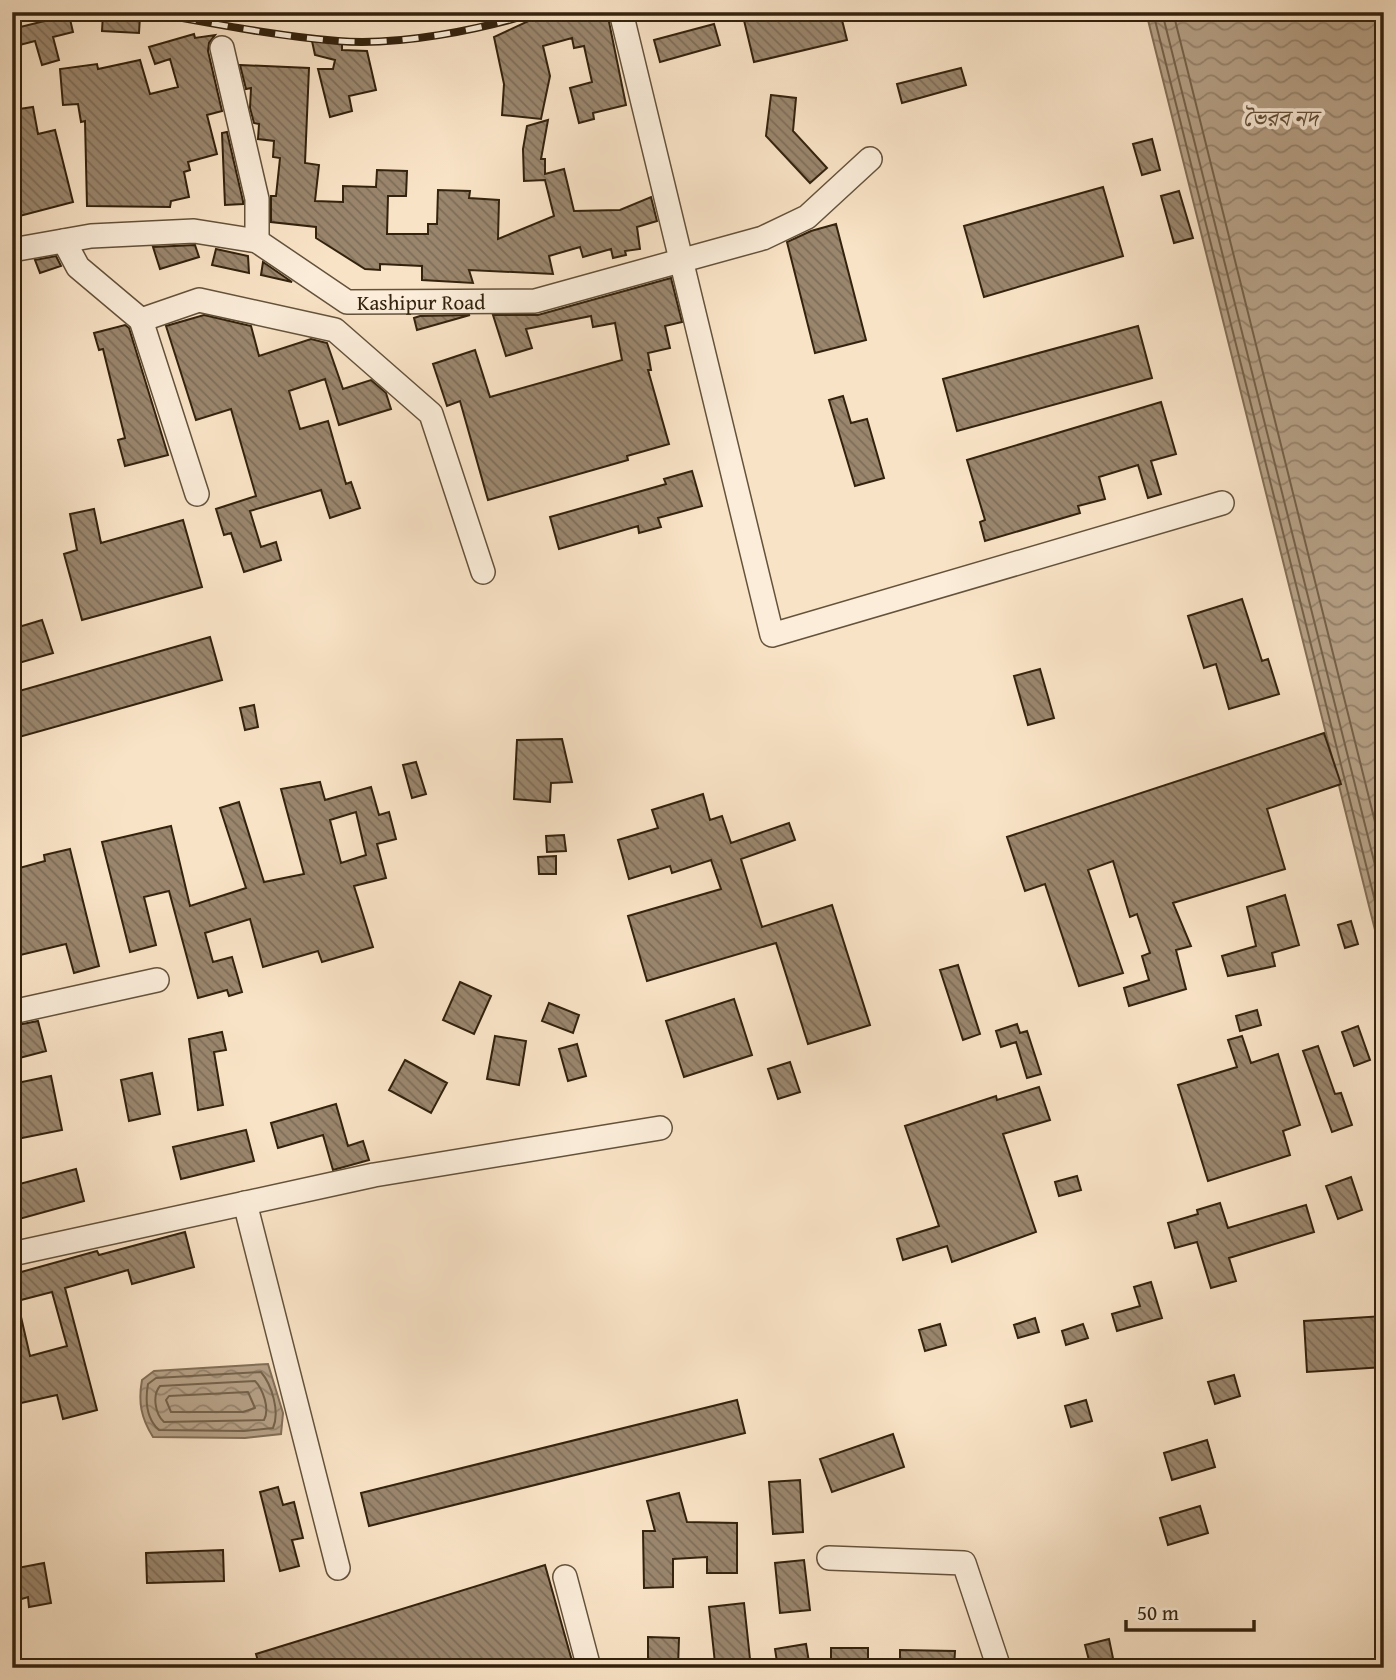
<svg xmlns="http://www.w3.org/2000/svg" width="1396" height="1680" font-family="'Gentium Book Plus','Noto Serif Bengali',serif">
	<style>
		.water { fill: url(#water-waves); stroke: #826e56; stroke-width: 2 }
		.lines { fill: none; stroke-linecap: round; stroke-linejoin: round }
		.shore { stroke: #74624a; stroke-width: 2 }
		.building { fill: url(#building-back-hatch); stroke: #33220d; stroke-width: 2; fill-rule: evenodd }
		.minor-casing { stroke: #64523b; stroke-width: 26 }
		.minor { stroke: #fbedda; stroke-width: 23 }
		.rail-casing { stroke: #33220d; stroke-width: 8 }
		.rail { stroke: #fbedda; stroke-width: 5; stroke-dasharray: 16; stroke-linecap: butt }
		.labels { text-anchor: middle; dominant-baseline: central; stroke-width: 7; stroke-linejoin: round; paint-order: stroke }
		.street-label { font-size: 21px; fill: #33220d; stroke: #fbedda }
		.water-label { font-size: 23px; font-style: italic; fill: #614e38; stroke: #fbedda }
	</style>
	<defs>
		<pattern id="water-waves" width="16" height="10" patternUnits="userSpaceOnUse" patternTransform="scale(1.75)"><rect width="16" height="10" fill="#b6a187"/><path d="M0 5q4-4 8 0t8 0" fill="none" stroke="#95836d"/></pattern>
		<pattern id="building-back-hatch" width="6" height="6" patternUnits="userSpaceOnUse" patternTransform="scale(1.75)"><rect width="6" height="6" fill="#9a866d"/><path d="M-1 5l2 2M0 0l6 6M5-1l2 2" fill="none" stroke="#7e6d58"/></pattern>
	</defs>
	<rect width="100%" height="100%" fill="#f9e3c6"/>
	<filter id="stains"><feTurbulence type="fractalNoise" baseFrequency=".00286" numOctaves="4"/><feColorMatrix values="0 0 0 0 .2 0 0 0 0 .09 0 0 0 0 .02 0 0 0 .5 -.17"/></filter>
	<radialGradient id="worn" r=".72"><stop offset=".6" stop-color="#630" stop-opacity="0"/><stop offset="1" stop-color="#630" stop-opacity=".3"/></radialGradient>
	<path class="water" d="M 1146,12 L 1384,12 L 1384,966 Z
		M 268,1364 L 283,1413 L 281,1434 L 245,1438 L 153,1437 C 141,1418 138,1402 142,1380 L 154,1371 Z"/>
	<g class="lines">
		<path class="shore" d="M 1153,12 L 1384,937
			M 1162,12 L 1384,901
			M 1173,12 L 1384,858
			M 261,1372 C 272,1385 280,1412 273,1428 L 244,1431 L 159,1430 C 147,1419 145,1401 148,1384 L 156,1378 Z
			M 255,1381 C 263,1389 270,1409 264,1420 L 164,1422 C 155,1414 152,1395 160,1386 Z
			M 248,1392 L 255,1408 L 243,1412 L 171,1412 L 166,1400 L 169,1396 Z"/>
	</g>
	<path class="building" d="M 568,12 L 607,12 L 626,105 L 593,113 L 594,119 L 579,123 L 570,88 L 592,82 L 584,46 L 574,48 L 572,38 L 543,46 L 550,76 L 541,119 L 502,115 L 504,84 L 494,37 L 535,18 L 536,21 Z
		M 742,12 L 840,12 L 847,40 L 754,62 Z
		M 103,14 L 140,16 L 139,33 L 102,31 Z
		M 69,15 L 73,32 L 53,37 L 59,60 L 42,65 L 35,41 L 12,47 L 12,29 Z
		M 714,24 L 720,45 L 660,62 L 654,40 Z
		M 194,34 L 195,38 L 215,35 L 209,43 L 208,51 L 222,111 L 207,115 L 217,154 L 188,162 L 190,170 L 184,172 L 189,197 L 171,201 L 170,207 L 87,206 L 85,121 L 81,122 L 78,104 L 63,105 L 60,69 L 97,64 L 98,69 L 140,60 L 150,94 L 178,87 L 170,59 L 155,64 L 149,47 Z
		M 312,41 L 342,42 L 342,50 L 367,51 L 376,90 L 349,96 L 352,111 L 330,117 L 318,69 L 333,69 L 335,60 L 315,55 Z
		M 240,65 L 309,68 L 305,163 L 319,165 L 315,201 L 343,202 L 343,186 L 376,187 L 377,170 L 407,171 L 406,196 L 388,196 L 387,234 L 428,234 L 428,224 L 437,224 L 438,190 L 470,191 L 469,198 L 499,200 L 498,239 L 554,216 L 545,180 L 524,181 L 523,149 L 527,126 L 548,120 L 541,159 L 545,159 L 545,174 L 564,169 L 574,211 L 620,210 L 651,197 L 657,221 L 637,227 L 640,249 L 625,251 L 626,255 L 613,258 L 611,249 L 583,257 L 580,247 L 549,256 L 553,274 L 469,270 L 473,283 L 422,280 L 422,266 L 380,264 L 380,270 L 365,269 L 316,238 L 316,227 L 271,222 L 271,196 L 276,196 L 280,158 L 273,157 L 274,141 L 258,139 L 259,124 L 254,123 L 250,108 L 251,88 L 246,89 Z
		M 961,68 L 966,85 L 902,103 L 897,84 Z
		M 771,95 L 796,98 L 793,131 L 827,168 L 810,183 L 766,136 Z
		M 33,107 L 38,134 L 55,130 L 73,202 L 12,218 L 12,110 Z
		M 227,132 L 243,201 L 243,204 L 225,205 L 222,133 Z
		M 1152,139 L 1160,170 L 1142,175 L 1133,144 Z
		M 1103,187 L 1123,256 L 984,297 L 964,226 Z
		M 1179,191 L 1193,238 L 1174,243 L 1161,196 Z
		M 836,224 L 866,340 L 815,353 L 787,242 L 811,231 Z
		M 195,245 L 199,257 L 160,269 L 153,247 Z
		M 216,249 L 248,256 L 249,273 L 212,265 Z
		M 56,256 L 61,266 L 40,273 L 35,260 Z
		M 263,262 L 292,282 L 261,275 Z
		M 671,278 L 682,322 L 665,326 L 670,348 L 648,353 L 651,370 L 648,370 L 669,444 L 627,456 L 628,460 L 488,500 L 460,401 L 447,406 L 433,364 L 475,350 L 490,397 L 622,360 L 615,323 L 593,327 L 591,316 L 526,329 L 532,348 L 506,356 L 493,315 L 538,315 Z
		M 204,315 L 251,326 L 259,356 L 311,339 L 327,343 L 343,389 L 371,380 L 386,393 L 391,409 L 339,425 L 325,379 L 289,391 L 300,429 L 328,421 L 346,484 L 351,482 L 360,508 L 330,518 L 321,490 L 250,511 L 261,547 L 276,542 L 281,560 L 244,572 L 231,533 L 224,535 L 216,509 L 256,496 L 231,409 L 196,420 L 166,326 Z
		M 470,315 L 417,330 L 414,318 L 420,316 Z
		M 125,325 L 129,328 L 168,455 L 125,466 L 118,440 L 125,438 L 103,349 L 99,350 L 94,333 Z
		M 1138,326 L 1152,378 L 957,431 L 943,379 Z
		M 843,396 L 851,423 L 867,419 L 884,478 L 855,486 L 829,400 Z
		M 1161,402 L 1176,454 L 1151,461 L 1161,494 L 1148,498 L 1138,465 L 1099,477 L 1105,499 L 1078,506 L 1080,513 L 985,541 L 980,522 L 985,520 L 967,460 Z
		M 692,471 L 702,506 L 658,518 L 661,527 L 639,533 L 638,526 L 559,549 L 550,517 L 666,484 L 664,479 Z
		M 94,509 L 101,543 L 183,520 L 202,587 L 82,620 L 64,554 L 77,550 L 70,514 Z
		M 1242,599 L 1262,661 L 1268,659 L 1279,694 L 1229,709 L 1216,664 L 1204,668 L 1188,616 Z
		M 42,620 L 53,653 L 12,665 L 12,629 Z
		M 210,637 L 222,680 L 12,739 L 12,693 Z
		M 1040,669 L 1054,718 L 1028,725 L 1014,676 Z
		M 254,705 L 258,727 L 245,730 L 240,708 Z
		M 1324,733 L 1341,784 L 1267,809 L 1285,869 L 1173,903 L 1191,946 L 1176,950 L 1186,989 L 1129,1006 L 1124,988 L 1149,980 L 1142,956 L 1150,953 L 1137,914 L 1130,917 L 1113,861 L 1088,870 L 1123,973 L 1079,986 L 1045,884 L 1025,891 L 1007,837 Z
		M 562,739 L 572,782 L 551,783 L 550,802 L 514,799 L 517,740 Z
		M 416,762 L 426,794 L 412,798 L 403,765 Z
		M 320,782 L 325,800 L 371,787 L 379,815 L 389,812 L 396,839 L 377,844 L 386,878 L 354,886 L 373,947 L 322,962 L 318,951 L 263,967 L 250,919 L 205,933 L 213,962 L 232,957 L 242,992 L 229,996 L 227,990 L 198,998 L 169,891 L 144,897 L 156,945 L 130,952 L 102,842 L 171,826 L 190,906 L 246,888 L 220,808 L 239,802 L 264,882 L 304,874 L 281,789 ZM 356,812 L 366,855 L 341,863 L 330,820 Z
		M 703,794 L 710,820 L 722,816 L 731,843 L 789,823 L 795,840 L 741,859 L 762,927 L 832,905 L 870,1025 L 808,1044 L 776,943 L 647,981 L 628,916 L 721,889 L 711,860 L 672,873 L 670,866 L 629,879 L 618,840 L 658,828 L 652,810 Z
		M 564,835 L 566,851 L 547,852 L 546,836 Z
		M 70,849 L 99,966 L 74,973 L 66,944 L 12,957 L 12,870 L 45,861 L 44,855 Z
		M 556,856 L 556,874 L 539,874 L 538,857 Z
		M 1285,895 L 1299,945 L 1272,953 L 1275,966 L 1228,976 L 1222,956 L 1256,946 L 1247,907 Z
		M 1351,921 L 1358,944 L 1345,948 L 1338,925 Z
		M 958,965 L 980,1034 L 963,1040 L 940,970 Z
		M 460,982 L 491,996 L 474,1034 L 443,1020 Z
		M 734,999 L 752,1055 L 684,1077 L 666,1021 Z
		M 549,1003 L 579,1015 L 573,1033 L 542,1021 Z
		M 1257,1010 L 1261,1025 L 1240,1031 L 1236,1016 Z
		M 38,1021 L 46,1051 L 12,1060 L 12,1026 Z
		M 1017,1024 L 1020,1033 L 1027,1031 L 1041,1074 L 1027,1078 L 1016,1042 L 1001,1047 L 996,1031 Z
		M 1358,1026 L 1370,1060 L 1354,1066 L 1342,1032 Z
		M 222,1032 L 226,1050 L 214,1052 L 223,1105 L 198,1110 L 189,1039 Z
		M 495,1036 L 526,1041 L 519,1085 L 487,1079 Z
		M 1242,1036 L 1251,1063 L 1278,1054 L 1300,1125 L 1283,1131 L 1290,1155 L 1208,1181 L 1178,1085 L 1237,1067 L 1228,1040 Z
		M 577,1044 L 586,1076 L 568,1081 L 559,1049 Z
		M 1318,1046 L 1335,1094 L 1341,1093 L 1352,1125 L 1332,1132 L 1303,1051 Z
		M 405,1060 L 447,1083 L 431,1113 L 389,1090 Z
		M 790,1062 L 800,1092 L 778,1099 L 768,1069 Z
		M 152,1073 L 160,1114 L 129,1121 L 121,1080 Z
		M 51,1076 L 62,1130 L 12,1140 L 12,1084 Z
		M 1039,1087 L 1050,1120 L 1003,1134 L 1036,1232 L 952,1262 L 947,1246 L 903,1260 L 897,1239 L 939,1226 L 905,1126 L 996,1096 L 997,1100 Z
		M 336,1104 L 348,1146 L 363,1141 L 369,1160 L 333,1170 L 323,1135 L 278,1148 L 271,1123 Z
		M 246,1130 L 254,1161 L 181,1179 L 173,1147 Z
		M 76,1169 L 84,1201 L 12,1221 L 12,1186 Z
		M 1077,1176 L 1081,1190 L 1059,1196 L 1055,1182 Z
		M 1351,1177 L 1362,1210 L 1338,1219 L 1326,1186 Z
		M 1220,1203 L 1228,1228 L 1306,1205 L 1314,1232 L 1229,1258 L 1236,1281 L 1211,1288 L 1197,1242 L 1175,1248 L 1168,1223 L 1198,1214 L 1197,1210 Z
		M 185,1232 L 194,1267 L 132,1284 L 128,1270 L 65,1288 L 97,1410 L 63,1419 L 57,1395 L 12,1405 L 12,1305 L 18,1304 L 30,1356 L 67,1346 L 52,1292 L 21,1300 L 14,1274 L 97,1251 L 99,1255 Z
		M 1151,1282 L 1162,1318 L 1117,1331 L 1112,1314 L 1140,1306 L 1134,1287 Z
		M 1384,1316 L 1384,1367 L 1307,1372 L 1304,1321 Z
		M 1035,1318 L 1039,1332 L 1018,1338 L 1014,1325 Z
		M 940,1324 L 946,1345 L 925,1351 L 919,1330 Z
		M 1083,1324 L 1088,1338 L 1066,1345 L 1062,1331 Z
		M 1234,1375 L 1240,1396 L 1215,1404 L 1208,1382 Z
		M 737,1400 L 745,1433 L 369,1526 L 361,1493 Z
		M 1086,1400 L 1092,1421 L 1071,1427 L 1065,1406 Z
		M 893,1434 L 904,1467 L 832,1492 L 820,1459 Z
		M 1207,1440 L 1215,1467 L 1172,1480 L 1164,1453 Z
		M 800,1480 L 803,1532 L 773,1534 L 769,1482 Z
		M 278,1487 L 283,1505 L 294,1502 L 303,1538 L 292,1540 L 299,1566 L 280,1571 L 260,1492 Z
		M 679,1493 L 687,1522 L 737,1523 L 737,1573 L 707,1573 L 707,1557 L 673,1559 L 673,1587 L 644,1588 L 643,1531 L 655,1531 L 647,1501 Z
		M 1200,1506 L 1208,1533 L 1168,1545 L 1160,1518 Z
		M 223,1550 L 224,1581 L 147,1583 L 146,1553 Z
		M 804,1560 L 810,1610 L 780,1613 L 775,1563 Z
		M 44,1563 L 51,1603 L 29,1607 L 28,1597 L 12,1602 L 12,1569 Z
		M 545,1565 L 574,1668 L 260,1668 L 256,1654 Z
		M 744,1603 L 750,1659 L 715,1663 L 709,1607 Z
		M 648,1637 L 679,1638 L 678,1668 L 648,1668 Z
		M 1109,1639 L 1115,1668 L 1091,1668 L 1085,1645 Z
		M 806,1644 L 810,1668 L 778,1668 L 775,1649 Z
		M 831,1648 L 868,1648 L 868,1668 L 831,1668 Z
		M 900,1650 L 955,1651 L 954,1668 L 900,1668 Z"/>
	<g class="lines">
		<defs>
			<g id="minor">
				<path d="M 621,12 L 772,635 L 1222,503"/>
				<path d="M 222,48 L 257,199 L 257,241"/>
				<path d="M 64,241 L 78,267 L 141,320 L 199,300 L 335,330 L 431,414 L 483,572"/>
				<path id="s1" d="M 12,250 L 91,236 L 194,231 L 257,241 L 347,302 L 535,301 L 763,238 L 807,217 L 870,159"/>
				<path d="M 141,320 L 197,494"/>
				<path d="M 12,1012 L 157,980"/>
				<path d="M 245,1203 L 338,1568"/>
				<path d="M 12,1254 L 374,1175 L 660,1128"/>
				<path d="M 829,1558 L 964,1563 L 999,1668"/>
				<path d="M 565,1577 L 589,1668"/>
			</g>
		</defs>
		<use href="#minor" class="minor-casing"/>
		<use href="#minor" class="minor"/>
		<defs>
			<path id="rail" d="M 149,12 C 211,23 275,36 338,41 C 399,46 479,30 537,12
				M 12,18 L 62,12"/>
		</defs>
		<use href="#rail" class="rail-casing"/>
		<use href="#rail" class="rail"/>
	</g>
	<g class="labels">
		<g class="street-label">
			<text stroke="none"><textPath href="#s1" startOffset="430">Kashipur Road</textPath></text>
		</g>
		<g class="water-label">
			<text x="1280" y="117">ভৈরব নদ</text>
		</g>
	</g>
	<rect width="1396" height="1680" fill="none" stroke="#f9e3c6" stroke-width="42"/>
	<rect x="14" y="14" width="1368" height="1652" fill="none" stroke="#33220d" stroke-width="3.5"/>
	<rect x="21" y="21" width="1354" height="1638" fill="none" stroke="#33220d" stroke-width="2"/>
	<path d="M1126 1620v10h128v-10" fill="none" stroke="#33220d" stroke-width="3.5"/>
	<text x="1137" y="1620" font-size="21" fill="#33220d" stroke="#fbedda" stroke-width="5" paint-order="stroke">50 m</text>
	<rect width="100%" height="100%" filter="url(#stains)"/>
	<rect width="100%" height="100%" fill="url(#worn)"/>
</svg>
